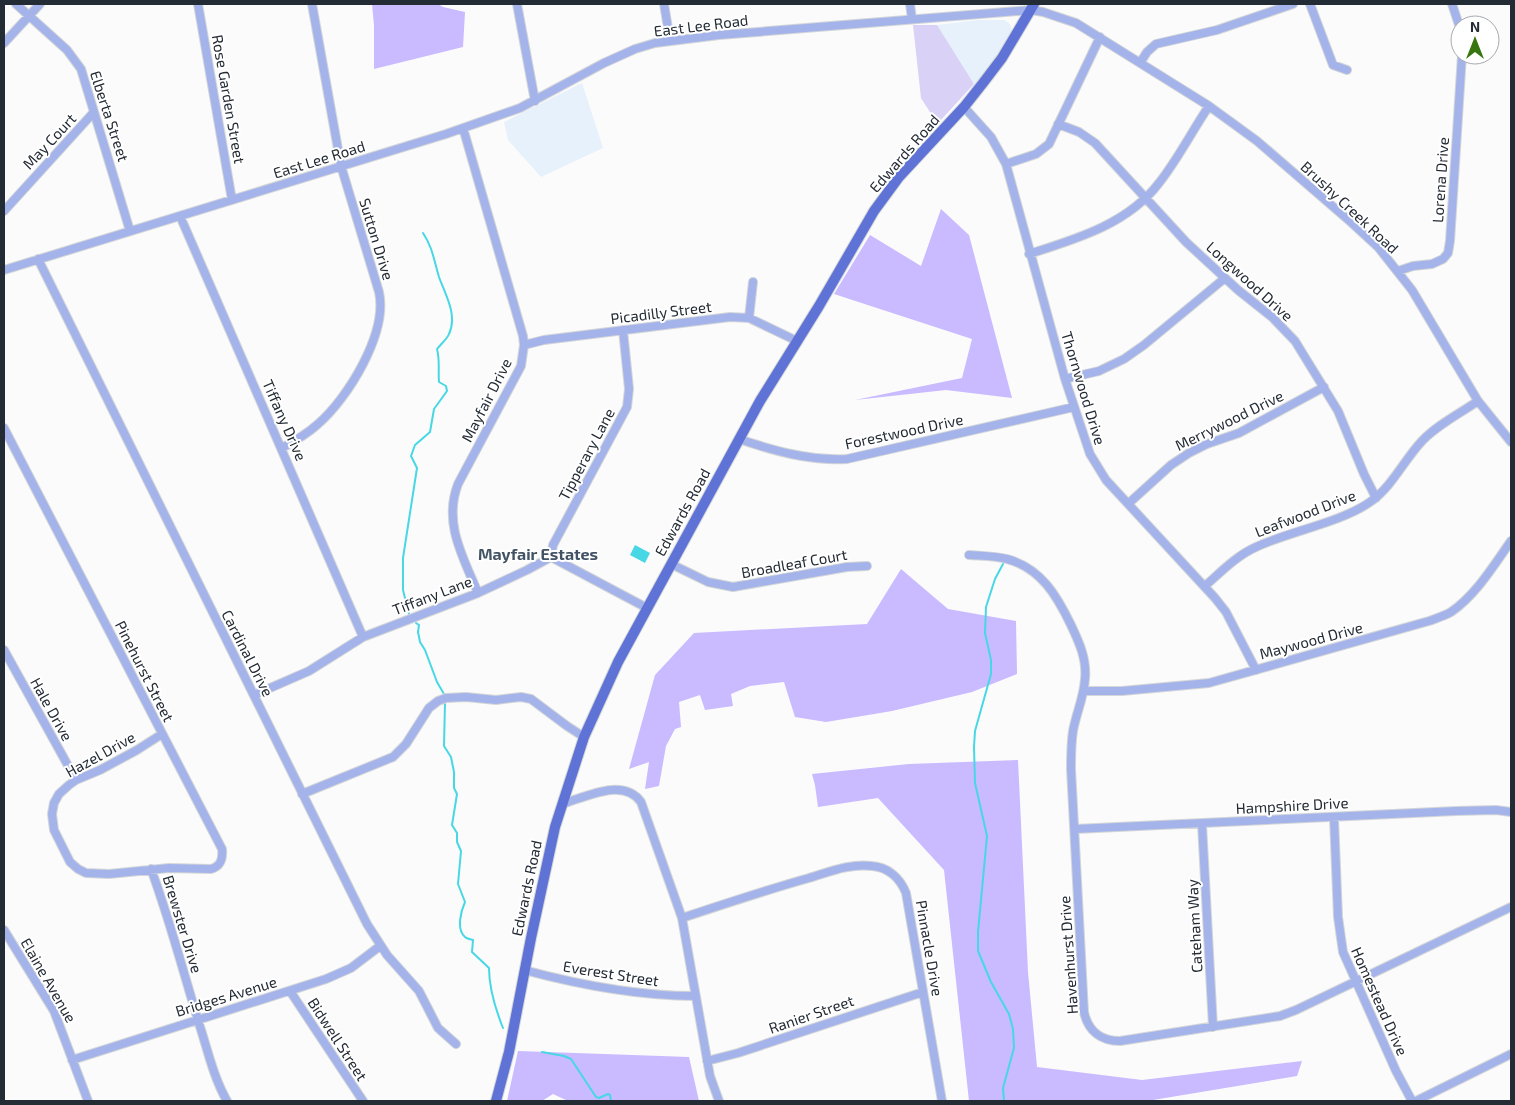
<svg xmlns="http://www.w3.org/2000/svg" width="1515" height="1105" font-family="'Exo 2',sans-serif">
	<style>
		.built { fill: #e6f1fc }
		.green { fill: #d9d1f6 }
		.forest { fill: #cabaff }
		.water { fill: #47d7e5 }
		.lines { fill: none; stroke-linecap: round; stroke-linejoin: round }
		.stream { stroke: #47d7e5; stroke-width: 2 }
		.minor-casing { stroke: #d4d6d7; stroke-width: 10 }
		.major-casing { stroke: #d4d6d7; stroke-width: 12 }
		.minor { stroke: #a4b4eb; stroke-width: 8 }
		.major { stroke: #5f73d7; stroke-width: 10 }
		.labels { text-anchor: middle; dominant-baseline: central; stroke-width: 4; stroke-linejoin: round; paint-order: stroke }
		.street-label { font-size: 15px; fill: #232b34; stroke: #fff }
		.neighbourhood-label { font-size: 16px; font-weight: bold; fill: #415365; stroke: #fff }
	</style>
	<rect width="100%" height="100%" fill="#fbfbfb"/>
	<path class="built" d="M 978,20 L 1004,20 L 1010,24 L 1012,32 L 1004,46 L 984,74 L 974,84 L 937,25 Z
		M 582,83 L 603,148 L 541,177 L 508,140 L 504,122 Z"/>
	<path class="green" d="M 913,25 L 937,25 L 974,84 L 940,121 L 935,120 L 921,98 Z"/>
	<path class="forest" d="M 372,4 L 438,4 L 443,7 L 465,12 L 463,47 L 374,69 L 374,25 Z
		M 941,209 L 969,235 L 1012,398 L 946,390 L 855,400 L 962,378 L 972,339 L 834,294 L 870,235 L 921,266 Z
		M 901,569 L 948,609 L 1016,621 L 1017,674 L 972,692 L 892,711 L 826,722 L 795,717 L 784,682 L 750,686 L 731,694 L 733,706 L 705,710 L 700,695 L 679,702 L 681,727 L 675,729 L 666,746 L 659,786 L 645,789 L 649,762 L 629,769 L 655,675 L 694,633 L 867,624 Z
		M 1018,760 L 1028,972 L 1037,1067 L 1142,1080 L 1302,1061 L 1297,1076 L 1147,1101 L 969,1101 L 944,870 L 878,798 L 818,807 L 815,785 L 812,774 L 909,764 Z
		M 518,1051 L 689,1057 L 699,1101 L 568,1101 L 553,1094 L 542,1101 L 507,1101 Z"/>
	<path class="water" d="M 635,545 L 650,553 L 645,563 L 630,555 Z"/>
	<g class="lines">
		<path class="stream" d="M 1003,564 L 995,579 L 986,607 L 985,633 L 991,660 L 991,674 L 975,731 L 974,747 L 975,783 L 987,836 L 978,932 L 978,951 L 991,982 L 1009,1014 L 1013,1029 L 1014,1048 L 1003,1088 L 1004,1101
			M 409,614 L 403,590 L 403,558 L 417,468 L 411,456 L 415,445 L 430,432 L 434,409 L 447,391 L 446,386 L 439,382 C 438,370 440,360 437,349 C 441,344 447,339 449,334 C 458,315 445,294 439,277 C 434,261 433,248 423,233
			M 416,623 L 419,625 L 418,632 L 420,642 L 425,650 L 437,682 L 444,694
			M 445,703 L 444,746 L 451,757 L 454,772 L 454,788 L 457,794 L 452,825 L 457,833 L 457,842 L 461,851 L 458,884 L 465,902 C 461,911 456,929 465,937 C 467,939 470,939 473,940 L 472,952 L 489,968 C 489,989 495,1008 503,1028
			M 542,1052 L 564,1056 L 571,1059 L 596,1097 L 599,1098 L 608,1094 L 610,1095 L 611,1101"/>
		<defs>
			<path id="minor" d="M 16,4 L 67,50 L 81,69 L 130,231
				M 198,4 L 232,200
				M 517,4 L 535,101
				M 664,4 L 670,40
				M 910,4 L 912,19
				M 1310,4 L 1333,65 L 1347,70
				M 1452,4 L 1460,28
				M 4,43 L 40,4
				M 1140,63 L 1147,52 L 1156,44 L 1217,30 L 1293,4
				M 964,107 L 991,137 L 1006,164 L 1065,379 L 1090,454 L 1106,480 L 1215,598 L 1226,612 L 1256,670
				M 1058,124 L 1079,132 L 1095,143 L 1186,242 L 1238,290 L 1272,317 L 1295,341 L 1338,411 L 1364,474 L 1376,498
				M 463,128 L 523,336 L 524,345 L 521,366 L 458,484 C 443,523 463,557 478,593
				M 1006,164 L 1036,154 L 1049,144 L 1100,37
				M 4,211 L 94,112
				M 180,216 L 363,637
				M 1029,254 C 1076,239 1128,224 1159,183 C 1178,159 1192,131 1209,106
				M 38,259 L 367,924 L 387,955 L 419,991 L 438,1028 L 456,1044
				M 4,270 L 446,134 L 520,108 L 604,63 L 635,49 L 655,43 L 719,35 L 1031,10 L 1043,12 L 1076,23 L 1209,106 L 1257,141 L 1352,223 L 1378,247 L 1412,290 L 1478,401 L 1511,442
				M 1398,271 L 1413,266 L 1432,264 L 1443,259 L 1448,253 L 1450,241 L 1462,55
				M 749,318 L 753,282
				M 524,345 L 544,340 L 730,317 L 749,318 L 797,341
				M 1065,379 L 1099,371 L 1124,359 L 1144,345 L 1225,278
				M 4,428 L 222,849 C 223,859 221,866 211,869 L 169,868 L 109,874 L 86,873 L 78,869 L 70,862 L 54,830 L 52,814 L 54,803 L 59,794 L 69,785 L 76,780 L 100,770 L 137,750 L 162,734
				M 739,439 C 774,451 810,461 847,459 L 1074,407
				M 282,448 C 295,441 307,434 318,424 C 348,398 388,333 379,292 L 341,166 L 312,4
				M 1129,503 L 1171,465 L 1189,453 L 1207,444 L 1239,433 L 1324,387
				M 969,555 C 982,556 995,556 1007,559 C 1041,568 1057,596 1071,625 C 1079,642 1087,659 1085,679 C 1084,697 1076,714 1073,731 C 1071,744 1071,756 1071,769 L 1084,1012 C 1088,1031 1101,1041 1120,1041 L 1280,1016 L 1296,1010 L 1511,907
				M 551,557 L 553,545 L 627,407 L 629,389 L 623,330
				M 671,564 L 708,582 L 733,587 L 847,567 L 867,566
				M 1205,586 C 1221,572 1236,556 1256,547 C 1290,531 1340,523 1370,502 C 1392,487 1404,460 1422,441 C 1437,425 1459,414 1478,401
				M 4,650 L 76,780
				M 1084,691 L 1122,691 L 1209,683 L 1429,621 C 1437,618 1444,616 1451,612 C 1476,595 1494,565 1511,541
				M 254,695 L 309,671 L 363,637 L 478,593 L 527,570 L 551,557 L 647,608
				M 302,794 L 393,757 L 406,744 L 429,708 L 438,701 L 446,698 L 466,697 L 496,700 L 521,697 L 531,699 L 567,726 L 584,737
				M 562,804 C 586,797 623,777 641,802 L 682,918 L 710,1076 L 719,1101
				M 1334,818 L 1338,917 L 1343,952 L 1396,1071 L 1412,1101
				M 1202,824 L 1213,1027
				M 1075,829 L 1456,811 L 1496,810 L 1511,812
				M 151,869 C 171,923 185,979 202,1033 C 209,1056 215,1080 227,1101
				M 682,918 C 724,904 766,890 809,878 C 829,872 851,863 872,866 C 888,867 900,878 906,893 L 942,1101
				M 4,930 L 54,1011 L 88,1101
				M 524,970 C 580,985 637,996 695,996
				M 290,991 L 363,1101
				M 72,1060 L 326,979 L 351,968 L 380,946
				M 707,1061 L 738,1053 L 923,992
				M 1416,1101 L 1511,1054"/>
			<path id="major" d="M 496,1101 L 509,1052 L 531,938 L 555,827 L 584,737 L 618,662 L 760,401 L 819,306 L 874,211 L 899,177 L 964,107 L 983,83 L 1002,58 L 1034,4"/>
		</defs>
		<use href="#minor" class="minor-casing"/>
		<use href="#major" class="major-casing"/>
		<use href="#minor" class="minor"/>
		<use href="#major" class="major"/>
	</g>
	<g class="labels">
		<g class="street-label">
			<text transform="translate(701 25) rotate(-7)">East Lee Road</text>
			<text transform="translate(229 99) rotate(80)">Rose Garden Street</text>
			<text transform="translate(110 116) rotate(72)">Elberta Street</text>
			<text transform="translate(49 141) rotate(-47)">May Court</text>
			<text transform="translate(904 153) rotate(-49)">Edwards Road</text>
			<text transform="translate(319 159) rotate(-17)">East Lee Road</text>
			<text transform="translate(1440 180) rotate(-86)">Lorena Drive</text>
			<text transform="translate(1350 207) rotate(43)">Brushy Creek Road</text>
			<text transform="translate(377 239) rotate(73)">Sutton Drive</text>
			<text transform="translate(1250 281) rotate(42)">Longwood Drive</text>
			<text transform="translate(661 312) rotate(-7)">Picadilly Street</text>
			<text transform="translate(1084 388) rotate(73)">Thornwood Drive</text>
			<text transform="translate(486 400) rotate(-63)">Mayfair Drive</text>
			<text transform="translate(285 420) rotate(66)">Tiffany Drive</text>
			<text transform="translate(1229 420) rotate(-26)">Merrywood Drive</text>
			<text transform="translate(904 431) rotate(-12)">Forestwood Drive</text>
			<text transform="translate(586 454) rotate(-62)">Tipperary Lane</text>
			<text transform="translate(682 512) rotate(-61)">Edwards Road</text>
			<text transform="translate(1305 513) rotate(-21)">Leafwood Drive</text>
			<text transform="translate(794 563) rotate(-10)">Broadleaf Court</text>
			<text transform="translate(432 595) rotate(-21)">Tiffany Lane</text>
			<text transform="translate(1311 640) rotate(-15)">Maywood Drive</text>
			<text transform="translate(248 653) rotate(63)">Cardinal Drive</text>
			<text transform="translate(145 671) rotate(63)">Pinehurst Street</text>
			<text transform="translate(52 709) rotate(61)">Hale Drive</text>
			<text transform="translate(100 754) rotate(-29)">Hazel Drive</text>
			<text transform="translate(1292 805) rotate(-3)">Hampshire Drive</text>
			<text transform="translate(526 888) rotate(-78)">Edwards Road</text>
			<text transform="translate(183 924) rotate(73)">Brewster Drive</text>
			<text transform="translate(1194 926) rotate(-93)">Cateham Way</text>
			<text transform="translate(930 948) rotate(80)">Pinnacle Drive</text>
			<text transform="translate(1068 955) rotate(-94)">Havenhurst Drive</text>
			<text transform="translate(611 973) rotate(9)">Everest Street</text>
			<text transform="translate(49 980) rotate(60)">Elaine Avenue</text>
			<text transform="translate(226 996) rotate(-17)">Bridges Avenue</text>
			<text transform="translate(1380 1001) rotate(66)">Homestead Drive</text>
			<text transform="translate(811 1014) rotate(-19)">Ranier Street</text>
			<text transform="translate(338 1039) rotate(57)">Bidwell Street</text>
		</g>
		<g class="neighbourhood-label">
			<text x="538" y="553">Mayfair Estates</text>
		</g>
	</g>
	<rect width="1515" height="1105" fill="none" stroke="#232b34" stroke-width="10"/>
	<g transform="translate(1475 40)"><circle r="24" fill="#ffffff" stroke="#a7aaae"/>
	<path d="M0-4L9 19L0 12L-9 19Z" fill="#36750f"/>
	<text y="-8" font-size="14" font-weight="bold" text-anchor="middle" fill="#232b34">N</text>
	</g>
</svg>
